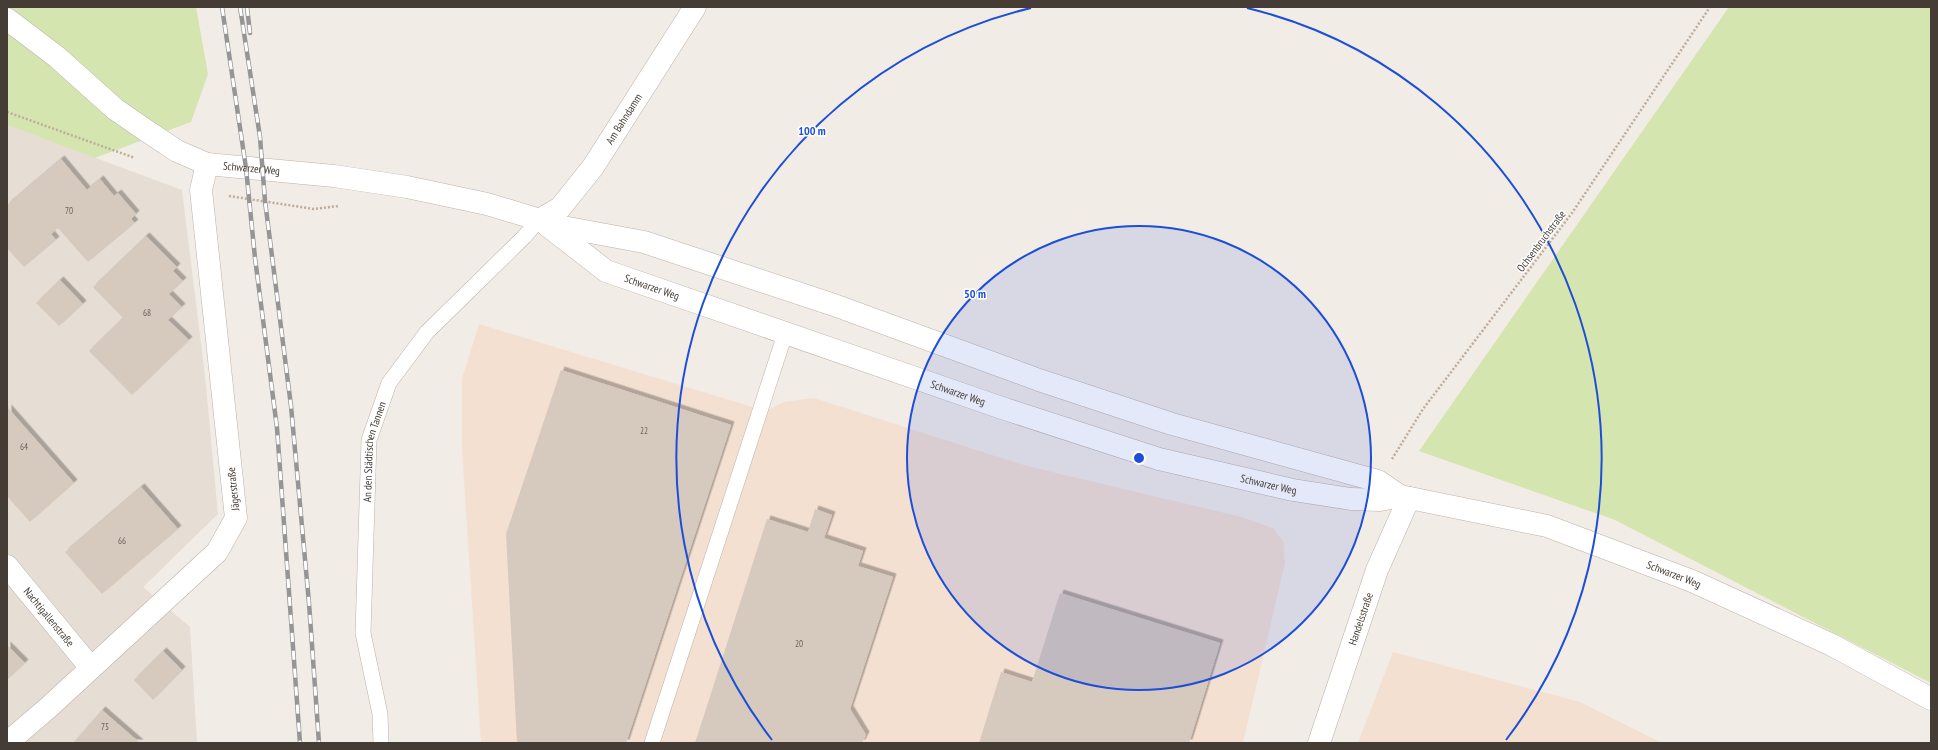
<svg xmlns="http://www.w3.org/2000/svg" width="1938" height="750" font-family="'PT Sans Narrow',sans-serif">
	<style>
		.residential { fill: #e6ddd4 }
		.commercial { fill: #f3e0d1 }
		.green { fill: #d5e5b0 }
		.building { fill: #d6c9be; filter: url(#shadow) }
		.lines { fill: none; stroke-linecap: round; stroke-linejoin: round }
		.service-casing { stroke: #bdb2a9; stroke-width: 16 }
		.minor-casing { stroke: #bdb2a9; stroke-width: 23 }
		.path { stroke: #beac9a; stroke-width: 2.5; stroke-dasharray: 2 2; stroke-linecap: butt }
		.service { stroke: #fff; stroke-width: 15 }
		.minor { stroke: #fff; stroke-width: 22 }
		.rail-casing { stroke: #959595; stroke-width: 4.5 }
		.rail { stroke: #fff; stroke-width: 3; stroke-dasharray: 9; stroke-linecap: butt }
		.ring { fill: none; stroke: #1d4ed8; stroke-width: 2 }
		.labels { text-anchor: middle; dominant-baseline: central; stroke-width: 3; stroke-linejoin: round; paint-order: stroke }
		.number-label { font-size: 9px; fill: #685f57 }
		.street-label { font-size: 11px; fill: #443c35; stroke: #fff }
		.centre { fill: #1d4ed8; stroke: #fff; stroke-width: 2 }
		.ring-label { font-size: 12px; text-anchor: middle; font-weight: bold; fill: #1d4ed8; stroke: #fff; stroke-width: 3; stroke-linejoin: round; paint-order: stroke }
	</style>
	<defs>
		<filter id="shadow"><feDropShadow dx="3.5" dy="-3.5" stdDeviation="0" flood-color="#0004"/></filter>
	</defs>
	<rect width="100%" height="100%" fill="#f2ece6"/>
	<path class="residential" d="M 7,125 L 182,190 L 205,376 L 218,514 L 143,587 L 190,627 L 197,743 L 7,743 Z"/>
	<path class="commercial" d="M 479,324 L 766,411 L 784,402 L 814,398 L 1027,466 L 1242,517 L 1273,528 L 1283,541 L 1285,563 L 1243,743 L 481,743 L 462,449 L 462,379 Z
		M 1393,652 L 1580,702 L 1662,743 L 1358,743 Z"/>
	<path class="green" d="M 7,7 L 196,7 L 208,74 L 191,122 L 95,158 L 7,125 Z
		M 1729,7 L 1931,7 L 1931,683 L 1615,520 L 1419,451 Z"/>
	<path class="building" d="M 61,159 L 87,190 L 100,179 L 114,196 L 118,193 L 136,214 L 131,219 L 135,223 L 88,262 L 58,228 L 51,234 L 56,240 L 24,267 L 7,248 L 7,205 Z
		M 146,236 L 177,267 L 173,271 L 183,281 L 169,294 L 182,307 L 168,320 L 189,340 L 132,395 L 89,351 L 123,318 L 93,287 Z
		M 60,280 L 83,304 L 59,326 L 36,303 Z
		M 561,370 L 731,425 L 626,743 L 517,743 L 506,534 Z
		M 8,408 L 74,483 L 30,522 L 7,496 Z
		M 141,487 L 178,529 L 102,594 L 65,552 Z
		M 815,509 L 832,515 L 824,538 L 863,551 L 858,566 L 893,577 L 850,709 L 866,735 L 862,743 L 695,743 L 767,519 L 808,532 Z
		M 1060,593 L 1220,643 L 1189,743 L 979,743 L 1001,672 L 1032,682 Z
		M 7,645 L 25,663 L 7,680 Z
		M 163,651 L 182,670 L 153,700 L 134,680 Z
		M 102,710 L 140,743 L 73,743 Z"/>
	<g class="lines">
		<defs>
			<g id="service">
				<path id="s1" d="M 381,743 L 380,714 L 363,633 L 369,440 L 389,383 L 427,332 L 524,237 L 539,220"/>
				<path d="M 652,743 L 785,334"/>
			</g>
			<g id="minor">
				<path id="s2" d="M 7,19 L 57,57 L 115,109 L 141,127 L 177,151 L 207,164 L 334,176 L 407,187 L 487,204 L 563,227 L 644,242 L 834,305 L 1039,380 L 1172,424 L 1378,481 L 1400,496"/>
				<path id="s3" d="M 539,220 L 560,208 L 593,167 L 695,7"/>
				<path id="s4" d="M 548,226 L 606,271 L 1002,408 L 1159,459 L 1293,490 L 1351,499 L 1380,500 L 1400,496 L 1547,526 L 1692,581 L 1832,645 L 1931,699"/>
				<path id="s5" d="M 7,566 L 91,668"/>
				<path d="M 7,743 L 49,707 L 217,552 L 236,518 L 201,190 L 207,164"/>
				<path id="s6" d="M 1319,743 L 1377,570 L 1409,498"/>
			</g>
		</defs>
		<use href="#service" class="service-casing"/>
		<use href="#minor" class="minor-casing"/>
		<path class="path" d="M 7,112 L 135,158
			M 229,196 L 314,209 L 339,206
			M 1392,459 L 1423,409 L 1572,213 L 1710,7"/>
		<use href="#service" class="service"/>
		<use href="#minor" class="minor"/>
		<defs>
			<path id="rail" d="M 222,7 L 246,168 L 255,258 L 277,428 L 300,743
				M 240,7 L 260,137 L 265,201 L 291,406 L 309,603 L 319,743
				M 247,7 L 250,33"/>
		</defs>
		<use href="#rail" class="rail-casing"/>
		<use href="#rail" class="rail"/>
	</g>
	<circle cx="1139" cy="458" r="232" fill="#1d4ed8" fill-opacity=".12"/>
	<g class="ring">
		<circle cx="1139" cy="458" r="232"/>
		<path d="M772 740A463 463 0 0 1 1031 8M1247 8A463 463 0 0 1 1506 740"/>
	</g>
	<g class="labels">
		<g class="number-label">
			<text x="69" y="210">70</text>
			<text x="147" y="312">68</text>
			<text x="644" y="430">22</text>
			<text x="24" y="446">64</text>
			<text x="122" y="540">66</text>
			<text x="799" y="643">20</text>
			<text x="105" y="726">75</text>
		</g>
		<g class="street-label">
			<text stroke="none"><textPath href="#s3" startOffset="134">Am Bahndamm</textPath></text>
			<text stroke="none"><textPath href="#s2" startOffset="293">Schwarzer Weg</textPath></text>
			<text transform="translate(1541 241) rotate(-53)">Ochsenbruchstraße</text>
			<text stroke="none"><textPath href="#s4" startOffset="122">Schwarzer Weg</textPath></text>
			<text stroke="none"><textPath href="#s4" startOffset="446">Schwarzer Weg</textPath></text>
			<text stroke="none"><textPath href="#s1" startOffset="294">An den Städtischen Tannen</textPath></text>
			<text stroke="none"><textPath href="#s4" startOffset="770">Schwarzer Weg</textPath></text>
			<text transform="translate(233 489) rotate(-96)">Jägerstraße</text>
			<text stroke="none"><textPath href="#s4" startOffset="1189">Schwarzer Weg</textPath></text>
			<text stroke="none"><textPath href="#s5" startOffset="66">Nachtigallenstraße</textPath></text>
			<text stroke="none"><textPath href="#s6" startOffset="131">Handelsstraße</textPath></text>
		</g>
	</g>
	<circle cx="1139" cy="458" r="6" class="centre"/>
	<g class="ring-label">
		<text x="812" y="135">100 m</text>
		<text x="975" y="298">50 m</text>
	</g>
	<rect width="1938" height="750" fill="none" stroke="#443c35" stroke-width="16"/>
</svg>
